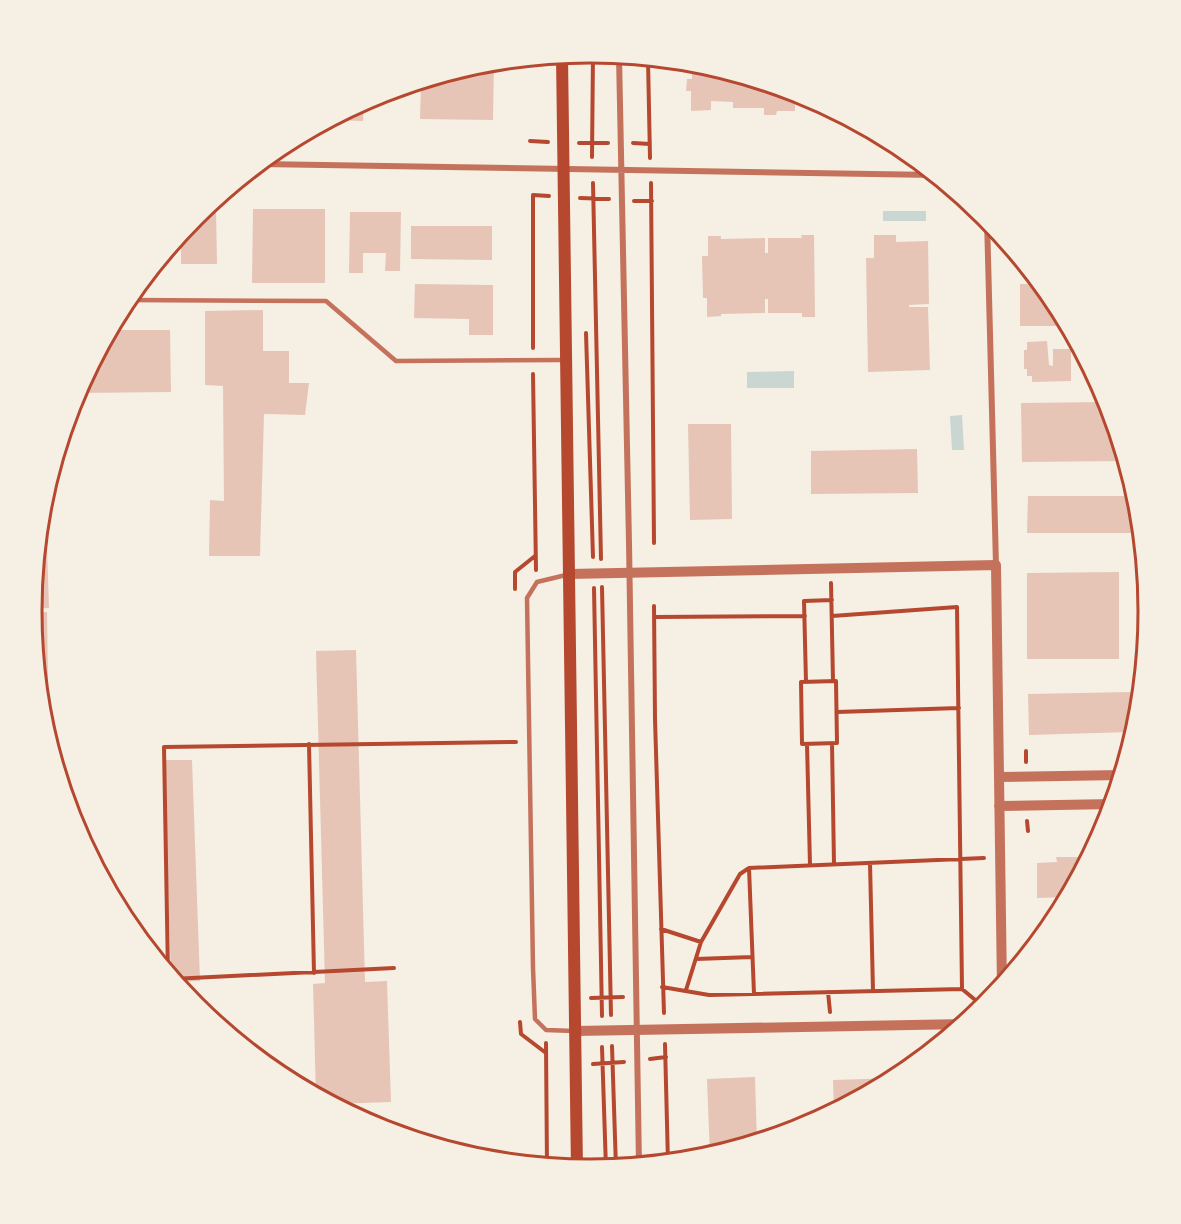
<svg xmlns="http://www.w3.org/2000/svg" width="1181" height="1224" font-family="'Varela Round',sans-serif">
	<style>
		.water { fill: #c9d6d2 }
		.building { fill: #e6c5b7 }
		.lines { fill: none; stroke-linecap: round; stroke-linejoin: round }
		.path { stroke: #b5482f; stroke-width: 4 }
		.service { stroke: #c5725c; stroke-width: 4.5 }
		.minor { stroke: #c5725c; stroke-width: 6 }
		.tertiary { stroke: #c5725c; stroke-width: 10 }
		.secondary { stroke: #b5482f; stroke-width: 12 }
		.rim { fill: none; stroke: #b5482f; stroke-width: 3 }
	</style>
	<rect width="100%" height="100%" fill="#f6efe4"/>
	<path class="water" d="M 883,211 L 926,211 L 926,221 L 883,221 Z
		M 794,371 L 794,388 L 747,388 L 747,372 Z
		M 962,415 L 964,450 L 952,450 L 950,416 Z"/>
	<path class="building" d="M 494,62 L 493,120 L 420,119 L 421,82 L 482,64 Z
		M 686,62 L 700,64 L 795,93 L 795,111 L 777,111 L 776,115 L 764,115 L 764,108 L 733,108 L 733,102 L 711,101 L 711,110 L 691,111 L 691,91 L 686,91 L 687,79 L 692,79 L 692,70 L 686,70 Z
		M 364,103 L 363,121 L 331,120 Z
		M 253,209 L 325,209 L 325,283 L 252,283 Z
		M 202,211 L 216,211 L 217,264 L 181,264 L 181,234 Z
		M 350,212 L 401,212 L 400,271 L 385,271 L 386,253 L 363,253 L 363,273 L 349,273 Z
		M 411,226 L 492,226 L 492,260 L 411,259 Z
		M 801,235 L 814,235 L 815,317 L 802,317 L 802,313 L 768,313 L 768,299 L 765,299 L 765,313 L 721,314 L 721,316 L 707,317 L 707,298 L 703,298 L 702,256 L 708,256 L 708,236 L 721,236 L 721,239 L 765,238 L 765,253 L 768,253 L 768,238 L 802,238 Z
		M 874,235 L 896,235 L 896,242 L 928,241 L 929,304 L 909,305 L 909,307 L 928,307 L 930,370 L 868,372 L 866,258 L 874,258 Z
		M 1016,254 L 1023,262 L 1024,263 L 1016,263 Z
		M 415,284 L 493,285 L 493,335 L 469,335 L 469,319 L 414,318 Z
		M 1020,284 L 1041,284 L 1059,308 L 1059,326 L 1020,326 Z
		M 263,310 L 263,351 L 289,351 L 289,383 L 309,383 L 305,415 L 264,414 L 260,556 L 209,556 L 210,500 L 224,501 L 223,386 L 205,385 L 205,311 Z
		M 110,330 L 170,330 L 171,392 L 77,393 Z
		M 1047,341 L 1049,365 L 1053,366 L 1053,349 L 1071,349 L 1071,381 L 1032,382 L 1032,376 L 1027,376 L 1027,369 L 1024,369 L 1024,350 L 1027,350 L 1027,342 Z
		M 1108,402 L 1126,461 L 1022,462 L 1021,403 Z
		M 688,424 L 731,424 L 732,519 L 690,520 Z
		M 917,449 L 918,493 L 811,494 L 811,451 Z
		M 1028,496 L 1137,496 L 1139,503 L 1138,533 L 1027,533 Z
		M 41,517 L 46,517 L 49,608 L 32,609 Z
		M 1119,572 L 1119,659 L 1027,659 L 1027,573 Z
		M 32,612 L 47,612 L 49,744 L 42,721 Z
		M 356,650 L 365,982 L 387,981 L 391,1102 L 331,1104 L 316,1096 L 313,984 L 325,983 L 316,651 Z
		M 1130,692 L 1131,732 L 1029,735 L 1028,694 Z
		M 164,760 L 192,760 L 200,981 L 175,982 L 171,978 Z
		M 1056,857 L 1091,857 L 1069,897 L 1037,898 L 1037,863 L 1057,862 Z
		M 186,996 L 198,996 L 198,1010 L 195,1007 Z
		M 755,1077 L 757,1143 L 710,1157 L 707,1079 Z
		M 899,1078 L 867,1095 L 834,1113 L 833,1080 Z"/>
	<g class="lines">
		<path class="path" d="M 648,59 L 650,158
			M 530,141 L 548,142
			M 579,143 L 608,143
			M 633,143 L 650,144
			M 592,157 L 593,53
			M 593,183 L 601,559
			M 651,183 L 654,543
			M 580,198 L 609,199
			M 634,201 L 652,201
			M 586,333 L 593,557
			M 533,348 L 533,195 L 549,196
			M 533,374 L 536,570
			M 831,583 L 833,681
			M 602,587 L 611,1015
			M 594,588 L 602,1016
			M 515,589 L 515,572 L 535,556
			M 654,606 L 655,719 L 664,1013
			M 832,616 L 957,607 L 962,989 L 985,1008
			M 654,617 L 805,616
			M 836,681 L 837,743 L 802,744 L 801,682 Z
			M 806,682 L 804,601 L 832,600
			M 837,712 L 959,708
			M 832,743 L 834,864
			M 309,744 L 314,973
			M 807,744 L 810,865
			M 1026,751 L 1026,762
			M 1027,821 L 1028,831
			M 870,863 L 873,991
			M 749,868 L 754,994
			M 661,929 L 701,942 L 686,990
			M 701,942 L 740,874 L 749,868 L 984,858
			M 696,959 L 752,957
			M 168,974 L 164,747 L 516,742
			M 172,979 L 394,968
			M 662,987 L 709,995 L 962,989
			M 828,992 L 830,1012
			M 591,998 L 623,997
			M 520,1022 L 521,1034 L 546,1053
			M 546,1043 L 547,1167
			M 665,1044 L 668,1163
			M 612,1046 L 616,1168
			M 602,1047 L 606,1169
			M 650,1059 L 666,1057
			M 593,1064 L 624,1062"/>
		<path class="service" d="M 127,300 L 326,301 L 396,361 L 564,360
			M 566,575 L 537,582 L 527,598 L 533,968 L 535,1019 L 546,1030 L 574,1031"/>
		<path class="minor" d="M 619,56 L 629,543 L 639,1166
			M 260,164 L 935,175
			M 987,219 L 996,565"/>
		<path class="tertiary" d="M 569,574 L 996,565 L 1002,988
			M 999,777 L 1122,775
			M 999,806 L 1114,804
			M 576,1031 L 966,1024"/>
		<path class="secondary" d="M 562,56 L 577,1170"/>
	</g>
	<path d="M0 0H1181V1224H0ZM42 611a548 548 0 1 1 1096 0a548 548 0 1 1-1096 0Z" fill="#f6efe4" fill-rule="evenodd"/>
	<path class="rim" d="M42 611a548 548 0 1 1 1096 0a548 548 0 1 1-1096 0Z"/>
</svg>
